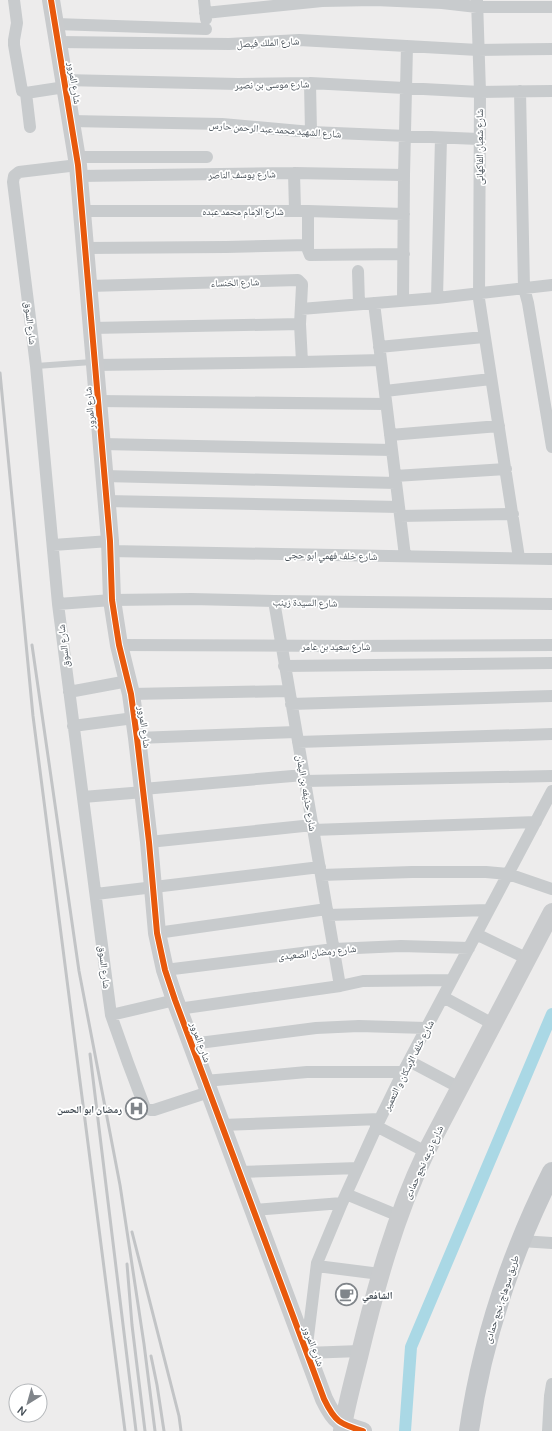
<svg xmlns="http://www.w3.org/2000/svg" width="552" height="1431" font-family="Manrope,'Noto Naskh Arabic',sans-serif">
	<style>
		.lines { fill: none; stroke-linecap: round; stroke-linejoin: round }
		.canal { stroke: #aad8e5; stroke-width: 12 }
		.lane { stroke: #c8cbcd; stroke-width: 6 }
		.street { stroke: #c8cbcd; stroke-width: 12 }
		.secondary { stroke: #c9cbcd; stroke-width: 18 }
		.primary { stroke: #c4c7ca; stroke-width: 20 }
		.rail { stroke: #c2c4c6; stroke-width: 3 }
		.cycleway-casing { stroke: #fff; stroke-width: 8 }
		.cycleway { stroke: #e8590c; stroke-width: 6 }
		.labels { text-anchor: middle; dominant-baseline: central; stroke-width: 3.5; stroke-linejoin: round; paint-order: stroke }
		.street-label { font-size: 10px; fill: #454e56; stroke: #fff }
		.poi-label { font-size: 10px; font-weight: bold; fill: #454e56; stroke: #fff; text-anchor: end }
	</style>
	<rect width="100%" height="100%" fill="#edecec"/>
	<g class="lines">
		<path class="canal" d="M 405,1431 L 411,1347 L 552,1014"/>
		<path class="lane" d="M 36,366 L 92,362"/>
		<path class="street" d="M 14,0 L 17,23 L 14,40 L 14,45 L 22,91 L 26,93 L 65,87
			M 204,0 L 206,19
			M 477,0 L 480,92 L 479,299 L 519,558
			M 205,13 L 322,1 L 375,0 L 442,3 L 477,7 L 552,7
			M 55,24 L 206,29
			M 58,42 L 229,44 L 299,40 L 478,50 L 552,49
			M 64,80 L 238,84 L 310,83 L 480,92 L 552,91
			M 310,83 L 311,132
			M 520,91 L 524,288 L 528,303 L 552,447
			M 26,93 L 30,127
			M 71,121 L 222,124 L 311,132 L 479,139
			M 77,157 L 207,157
			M 78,165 L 19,172 L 14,176 L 13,182 L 36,366 L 58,604 L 111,1015 L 128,1063 L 145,1108 L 151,1110 L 154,1110 L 209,1092
			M 294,173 L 295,210
			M 79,176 L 294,173 L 404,175
			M 82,211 L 308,211 L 404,214
			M 308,211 L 308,250 L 310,255 L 404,254
			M 85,248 L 226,247 L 308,245
			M 358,271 L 359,304
			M 89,286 L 298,280 L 302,284 L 302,286 L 300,324 L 302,362
			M 437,298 L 441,138
			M 403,300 L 404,175 L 407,46
			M 374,303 L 405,556
			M 301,309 L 437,298 L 552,285
			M 92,328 L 300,324
			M 379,347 L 484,337
			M 95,365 L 302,362 L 381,360
			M 385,391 L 491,379
			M 98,401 L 386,404
			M 390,435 L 499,426
			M 102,444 L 392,450
			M 104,476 L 396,483
			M 395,476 L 506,469
			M 106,501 L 399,507
			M 400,516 L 513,514
			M 53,545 L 110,541
			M 110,551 L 552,559
			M 274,601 L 340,986
			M 58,604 L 112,600 L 191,599 L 274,601 L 552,604
			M 119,645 L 346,646 L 552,645
			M 284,666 L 552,663
			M 69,692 L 128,681
			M 131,694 L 288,691
			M 291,704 L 552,696
			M 73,726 L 134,718
			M 137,738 L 296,732
			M 298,742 L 552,734
			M 305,781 L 552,776
			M 143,789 L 304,775
			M 83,797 L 144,792
			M 313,830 L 536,822
			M 149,842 L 313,825
			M 321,875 L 412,872 L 486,872 L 508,874 L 552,889
			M 96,894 L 320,867
			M 328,915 L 488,910
			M 157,933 L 327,909
			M 476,934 L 528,959
			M 165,970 L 334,949 L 401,946 L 469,948
			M 443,997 L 493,1024
			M 178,1009 L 340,986 L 363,981 L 451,980
			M 111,1015 L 175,1000
			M 191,1044 L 316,1028 L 359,1026 L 426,1028
			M 409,1061 L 460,1088
			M 205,1081 L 307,1072 L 403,1072
			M 222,1125 L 380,1119
			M 376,1126 L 426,1152
			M 239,1172 L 358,1168
			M 346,1194 L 399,1216
			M 253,1210 L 342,1203
			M 521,1241 L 552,1243
			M 317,1266 L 380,1274
			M 360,1351 L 306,1353 L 317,1263 L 342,1203 L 380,1119 L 403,1072 L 552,791
			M 548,1431 L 550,1396 L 552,1384"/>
		<path class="secondary" d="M 51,0 L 78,165 L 110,541 L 112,600 L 119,645 L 131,694 L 137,738 L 149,842 L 157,933 L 165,970 L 175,1000 L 324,1399 C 335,1422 340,1424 363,1431
			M 342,1431 C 346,1406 353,1381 359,1357 C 376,1286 395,1217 426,1152 L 552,912"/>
		<path class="primary" d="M 469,1431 C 482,1340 511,1254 552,1172"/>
		<path class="rail" d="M 0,373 L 33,716 L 125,1431
			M 32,645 L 79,971 L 120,1185 L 144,1344 L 155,1431
			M 90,1054 L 136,1431
			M 132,1232 L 179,1416 L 181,1431
			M 127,1264 L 132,1325 L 145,1431
			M 151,1356 L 157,1385 L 164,1431"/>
		<defs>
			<path id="cycleway" d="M 51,0 L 78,165 L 110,541 L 112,600 L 119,645 L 131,694 L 137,738 L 149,842 L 157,933 L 165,970 L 175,1000 L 324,1399 C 335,1422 340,1424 363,1431"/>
		</defs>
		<use href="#cycleway" class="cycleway-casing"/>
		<use href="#cycleway" class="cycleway"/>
	</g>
	<defs>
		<symbol id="hospital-ring" viewBox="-11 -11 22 22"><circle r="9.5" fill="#fff" stroke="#80858a" stroke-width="1.5"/><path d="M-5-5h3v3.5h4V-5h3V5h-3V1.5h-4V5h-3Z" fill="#80858a"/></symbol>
		<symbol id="cafe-ring" viewBox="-11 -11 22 22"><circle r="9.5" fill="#fff" stroke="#80858a" stroke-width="1.5"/><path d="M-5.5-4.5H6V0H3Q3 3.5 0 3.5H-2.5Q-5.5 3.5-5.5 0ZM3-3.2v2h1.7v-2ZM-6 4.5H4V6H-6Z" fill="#80858a"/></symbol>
	</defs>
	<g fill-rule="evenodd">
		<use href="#hospital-ring" x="124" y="1096" width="25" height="25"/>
		<use href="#cafe-ring" x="334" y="1282" width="25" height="25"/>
	</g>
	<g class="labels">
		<g class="street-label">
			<text transform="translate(268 42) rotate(-3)">شارع الملك فيصل</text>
			<text transform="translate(75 83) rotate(81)">شارع المرور</text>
			<text transform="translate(272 84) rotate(-1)">شارع موسى بن نصير</text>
			<text transform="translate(275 129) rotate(4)">شارع الشهيد محمد عبد الرحمن حارس</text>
			<text transform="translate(479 147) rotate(-90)">شارع شعبان الفاكهانى</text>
			<text transform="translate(242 174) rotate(-1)">شارع يوسف الناصر</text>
			<text x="243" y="211">شارع الإمام محمد عبده</text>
			<text transform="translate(235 282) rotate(-2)">شارع الخنساء</text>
			<text transform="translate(31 323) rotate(83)">شارع السوق</text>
			<text transform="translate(89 408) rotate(-95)">شارع المرور</text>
			<text transform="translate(331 555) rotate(1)">شارع خلف فهمي ابو حجى</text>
			<text transform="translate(305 602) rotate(1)">شارع السيدة زينب</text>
			<text transform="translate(63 646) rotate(-97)">شارع السوق</text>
			<text x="336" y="646">شارع سعيد بن عامر</text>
			<text transform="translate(145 727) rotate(82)">شارع المرور</text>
			<text transform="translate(307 793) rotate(80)">شارع حذيفه بن اليمان</text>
			<text transform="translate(317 952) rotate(-6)">شارع رمضان الصعيدى</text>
			<text transform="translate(105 967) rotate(83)">شارع السوق</text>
			<text transform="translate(201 1042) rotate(70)">شارع المرور</text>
			<text transform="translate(408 1065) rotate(-63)">شارع خلف الإسكان و التعمير</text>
			<text transform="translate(423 1162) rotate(-65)">شارع ترعه نجع حمادى</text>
			<text transform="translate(501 1299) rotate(-72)">طريق سوهاج, نجع حمادى</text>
			<text transform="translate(314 1346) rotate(69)">شارع المرور</text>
		</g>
		<g class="poi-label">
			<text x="122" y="1109">رمضان ابو الحسن</text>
			<text x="362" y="1295" text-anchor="start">الشافعي</text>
		</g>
	</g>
	<g transform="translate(28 1403) rotate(217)"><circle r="19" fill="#ffffff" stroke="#b5b8bb"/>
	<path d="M0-3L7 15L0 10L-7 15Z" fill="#80858a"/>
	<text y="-6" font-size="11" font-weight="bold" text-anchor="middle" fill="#454e56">N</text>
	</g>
</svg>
